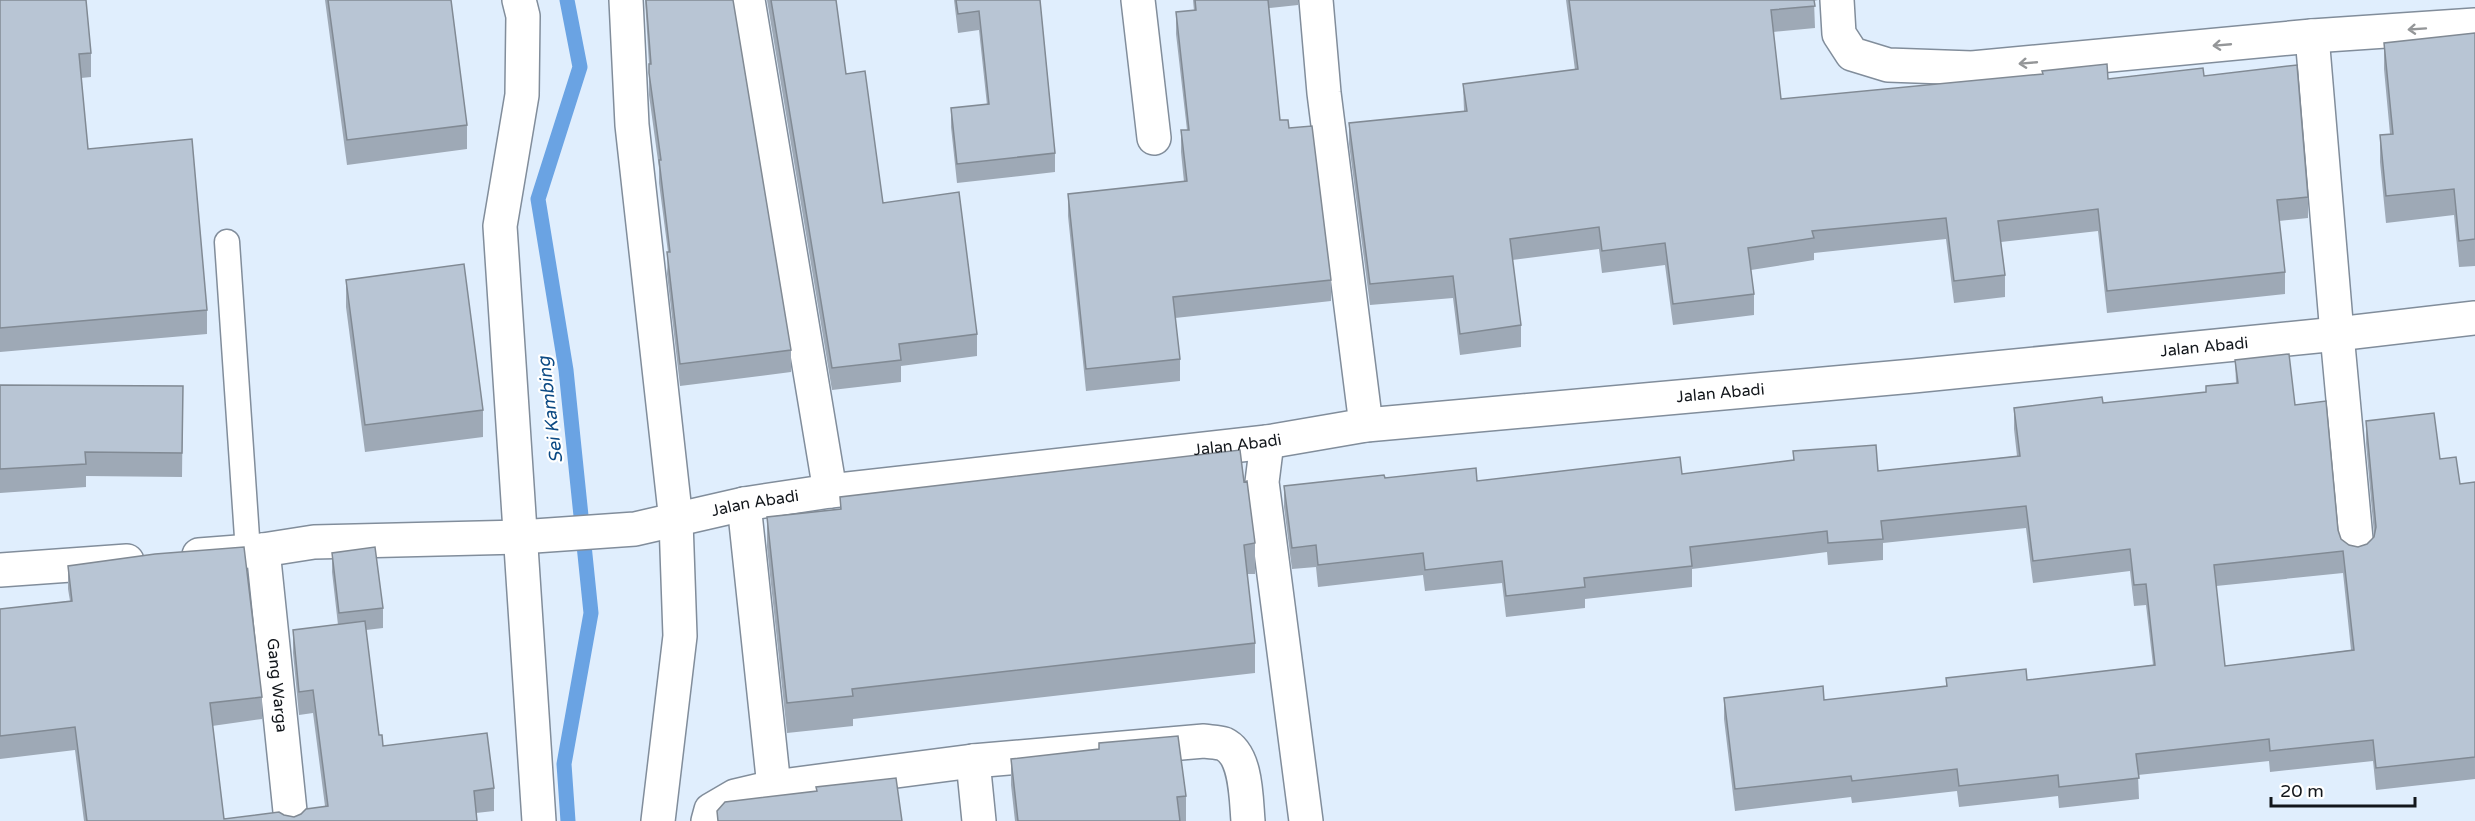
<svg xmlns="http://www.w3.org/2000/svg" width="2475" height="821" font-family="'Varela Round',sans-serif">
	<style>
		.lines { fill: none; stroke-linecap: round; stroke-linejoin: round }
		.stream { stroke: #6aa3e3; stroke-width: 15 }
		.service-casing { stroke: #818d9b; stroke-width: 27 }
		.minor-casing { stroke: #818d9b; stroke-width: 36 }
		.tertiary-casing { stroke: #818d9b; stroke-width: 36 }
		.service { stroke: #fff; stroke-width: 24 }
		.minor { stroke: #fff; stroke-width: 33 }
		.tertiary { stroke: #fff; stroke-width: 33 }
		.wall { fill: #9ea9b6; fill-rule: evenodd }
		.building { fill: #b8c5d4; stroke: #818a94; stroke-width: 1.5; fill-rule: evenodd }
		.oneway { stroke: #949698 }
		.labels { text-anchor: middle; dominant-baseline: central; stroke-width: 4.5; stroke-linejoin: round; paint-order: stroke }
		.street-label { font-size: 16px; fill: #12161b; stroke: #fff }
		.water-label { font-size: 18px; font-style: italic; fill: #0c4a84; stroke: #fff }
	</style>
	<rect width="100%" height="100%" fill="#e0eefd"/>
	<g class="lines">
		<path class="stream" d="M 567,0 L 580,67 L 538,199 L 566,370 L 591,613 L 564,764 L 568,821"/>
		<defs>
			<path id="service" d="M 227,242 L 248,552"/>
			<g id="minor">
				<path d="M 519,0 L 523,16 L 522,95 L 500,226 L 539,821"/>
				<path d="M 626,0 L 632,125 L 676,521 L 680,636 L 658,821"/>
				<path d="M 748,0 L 830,491"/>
				<path d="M 1138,0 L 1154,138"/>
				<path d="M 1316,0 L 1324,93 L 1366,425"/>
				<path d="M 1837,0 L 1839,34 L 1852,54 L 1888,65 L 1972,68 L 2312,36 L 2475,25"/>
				<path d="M 2312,36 L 2337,334 L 2357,550"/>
				<path d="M 1267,442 L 1262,482 L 1306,821"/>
				<path id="s1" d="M 263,550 L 291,821"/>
				<path d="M 973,761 L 979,821"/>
				<path d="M 774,787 L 973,761 L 1204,741 C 1210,742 1218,742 1224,744 C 1247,755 1246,799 1248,821"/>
				<path d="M 708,821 L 711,810 L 735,796 L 774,787 L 744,504"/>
			</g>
			<g id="tertiary">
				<path id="s2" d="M 199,555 L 263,550 L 314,542 L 520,537 L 635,529 L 744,504 L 830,491 L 1267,442 L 1366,425 L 1913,376 L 2337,334 L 2475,318"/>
				<path d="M 0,570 L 127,561"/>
			</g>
		</defs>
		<use href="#service" class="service-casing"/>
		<use href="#minor" class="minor-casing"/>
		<use href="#tertiary" class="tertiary-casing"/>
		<use href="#service" class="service"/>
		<use href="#minor" class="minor"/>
		<use href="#tertiary" class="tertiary"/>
	</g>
	<path class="wall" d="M 0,0 L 91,53 L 91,77 L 81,78 L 88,149 L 207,310 L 207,334 L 0,352 Z
		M 325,0 L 451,0 L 467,125 L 467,149 L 347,165 Z
		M 645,0 L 733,0 L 791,350 L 791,372 L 680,386 L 667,274 L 668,252 L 659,183 L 659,168 L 649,95 L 649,64 Z
		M 767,0 L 836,0 L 846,74 L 883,203 L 977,334 L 977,356 L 901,366 L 901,382 L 832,390 Z
		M 954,0 L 1040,0 L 1055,153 L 1055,172 L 957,183 L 951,127 L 951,108 L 987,105 L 979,30 L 958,33 Z
		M 1193,0 L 1298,0 L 1298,5 L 1269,8 L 1280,120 L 1289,128 L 1331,280 L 1331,301 L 1175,318 L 1180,359 L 1180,381 L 1086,391 L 1068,216 L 1068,194 L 1184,182 L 1181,152 L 1181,130 L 1187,130 L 1176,34 L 1176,12 L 1194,11 Z
		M 1566,0 L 1818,0 L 1814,1 L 1815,28 L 1773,32 L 1781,99 L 2108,79 L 2204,76 L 2308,197 L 2308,218 L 2279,221 L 2285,272 L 2285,294 L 2107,313 L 2098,231 L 2001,242 L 2005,275 L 2005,297 L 1954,303 L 1946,239 L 1814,253 L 1814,260 L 1751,270 L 1754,294 L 1754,315 L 1673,325 L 1665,265 L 1602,273 L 1599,249 L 1512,260 L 1521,325 L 1521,347 L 1460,355 L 1453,298 L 1370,305 L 1349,144 L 1349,123 L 1464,111 L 1463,84 L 1575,70 Z
		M 2475,33 L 2475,266 L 2459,267 L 2454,215 L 2386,223 L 2380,162 L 2380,135 L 2390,134 L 2384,69 L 2384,43 Z
		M 346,280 L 483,410 L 483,437 L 365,452 L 346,307 Z
		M 2235,360 L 2295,405 L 2341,539 L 2349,545 L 2358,547 L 2367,544 L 2374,537 L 2374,534 L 2366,443 L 2366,421 L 2440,459 L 2460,484 L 2475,482 L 2475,779 L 2376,790 L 2373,761 L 2270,772 L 2269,761 L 2138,775 L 2139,799 L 2059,808 L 2058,796 L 1959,807 L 1957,791 L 1852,803 L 1851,797 L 1735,811 L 1724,719 L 1724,698 L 1824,700 L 1946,687 L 1946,678 L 2027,680 L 2153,665 L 2146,605 L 2134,606 L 2130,571 L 2033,583 L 2026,528 L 1883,543 L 1883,560 L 1828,565 L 1827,552 L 1692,569 L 1692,587 L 1585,599 L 1585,608 L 1506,617 L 1502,583 L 1425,591 L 1423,575 L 1318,587 L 1316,567 L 1292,569 L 1284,507 L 1284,486 L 1385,478 L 1477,481 L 1682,474 L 1793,460 L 1793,451 L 1878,471 L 2017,456 L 2014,429 L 2014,408 L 2103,403 L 2206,393 L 2206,386 L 2236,383 ZM 2343,573 L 2351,650 L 2225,666 L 2216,586 Z
		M 0,385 L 183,386 L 182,477 L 86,476 L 86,487 L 0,493 Z
		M 1244,482 L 1255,543 L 1255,574 L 1247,574 L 1255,643 L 1255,673 L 853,719 L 853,726 L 787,733 L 767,547 L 767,517 L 840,509 L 840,497 Z
		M 332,553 L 383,608 L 383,628 L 366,630 L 379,735 L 383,746 L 494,788 L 494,811 L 476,813 L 477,821 L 84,821 L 75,750 L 0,759 L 0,609 L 70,601 L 68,589 L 68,566 L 262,697 L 262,719 L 212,726 L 224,819 L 284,815 L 294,817 L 325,806 L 313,713 L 299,715 L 293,653 L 293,630 L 338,625 L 332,572 Z
		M 1099,743 L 1186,796 L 1186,821 L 1015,821 L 1011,785 L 1011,759 L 1099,750 Z"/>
	<path class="building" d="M 0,0 L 86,0 L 91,53 L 79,54 L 88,149 L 192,139 L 207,310 L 0,328 Z
		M 328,0 L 451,0 L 467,125 L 347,140 Z
		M 646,0 L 733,0 L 791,350 L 680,364 L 667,252 L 670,252 L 659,160 L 661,160 L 649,73 L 649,64 L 651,64 Z
		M 771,0 L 836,0 L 846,74 L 865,71 L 883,203 L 959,192 L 977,334 L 899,344 L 901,360 L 832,368 Z
		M 956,0 L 1040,0 L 1055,153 L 957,164 L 951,108 L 989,104 L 979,11 L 958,14 Z
		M 1195,0 L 1268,0 L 1280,120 L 1288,120 L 1289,128 L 1312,126 L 1331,280 L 1173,297 L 1180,359 L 1086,369 L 1068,194 L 1187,181 L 1181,130 L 1189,130 L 1176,12 L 1196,10 Z
		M 1569,0 L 1814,0 L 1815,6 L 1771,10 L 1781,99 L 2043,74 L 2042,71 L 2107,64 L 2108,79 L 2203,68 L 2204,76 L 2297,65 L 2308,197 L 2277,200 L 2285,272 L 2107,291 L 2098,209 L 1998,221 L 2005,275 L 1954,281 L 1946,218 L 1812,231 L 1814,238 L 1748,248 L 1754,294 L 1673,304 L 1665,243 L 1602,251 L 1599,227 L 1510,239 L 1521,325 L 1460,334 L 1453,276 L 1370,284 L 1349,123 L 1467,111 L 1463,84 L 1578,69 Z
		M 2475,33 L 2475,239 L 2459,241 L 2454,189 L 2386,196 L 2380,135 L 2393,134 L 2384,43 Z
		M 464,264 L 483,410 L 365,425 L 346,280 Z
		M 2289,354 L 2295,405 L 2326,401 L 2338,530 L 2341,539 L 2349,545 L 2358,547 L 2367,544 L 2374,537 L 2376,527 L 2366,421 L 2434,413 L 2440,459 L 2456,457 L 2460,484 L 2475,482 L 2475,757 L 2376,768 L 2373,740 L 2270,751 L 2269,739 L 2136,754 L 2139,778 L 2059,787 L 2058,775 L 1959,786 L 1957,769 L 1852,781 L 1851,776 L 1735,789 L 1724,698 L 1823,686 L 1824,700 L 1947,686 L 1946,678 L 2026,669 L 2027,680 L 2155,665 L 2146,584 L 2134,585 L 2130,549 L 2033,561 L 2026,506 L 1881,521 L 1883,539 L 1828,543 L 1827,531 L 1690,547 L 1692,566 L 1584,578 L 1585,587 L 1506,596 L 1502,561 L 1425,570 L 1423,553 L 1318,565 L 1316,545 L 1292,548 L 1284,486 L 1384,475 L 1385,478 L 1476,468 L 1477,481 L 1680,457 L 1682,474 L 1794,460 L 1793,451 L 1876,445 L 1878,471 L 2020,456 L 2014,408 L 2102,397 L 2103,403 L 2206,392 L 2206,386 L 2238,383 L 2235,360 ZM 2343,551 L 2354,650 L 2225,666 L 2214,565 Z
		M 0,385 L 183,386 L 182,453 L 85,452 L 86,464 L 0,469 Z
		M 1240,450 L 1244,482 L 1247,481 L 1255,543 L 1244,545 L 1255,643 L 852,689 L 853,696 L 787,703 L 767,517 L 841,509 L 840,497 Z
		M 244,547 L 262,697 L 210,703 L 224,819 L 279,812 L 284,815 L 294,817 L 301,814 L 306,809 L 328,806 L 313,690 L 299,692 L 293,630 L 365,621 L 379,735 L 382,735 L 383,746 L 487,733 L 494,788 L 474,791 L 477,821 L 87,821 L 75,727 L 0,736 L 0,609 L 72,601 L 68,566 L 155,554 Z
		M 375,547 L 383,608 L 339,613 L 332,553 Z
		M 1178,736 L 1186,796 L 1177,797 L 1180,821 L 1018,821 L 1011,759 L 1099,749 L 1099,743 Z
		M 896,778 L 902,821 L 718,821 L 717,811 L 725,802 L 817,791 L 816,787 Z"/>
	<defs><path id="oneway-shaft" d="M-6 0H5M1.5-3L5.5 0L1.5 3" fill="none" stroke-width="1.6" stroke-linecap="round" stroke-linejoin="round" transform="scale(1.5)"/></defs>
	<g class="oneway">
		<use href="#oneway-shaft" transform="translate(2417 29) rotate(176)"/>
		<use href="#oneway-shaft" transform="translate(2222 45) rotate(175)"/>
		<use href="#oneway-shaft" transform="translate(2028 63) rotate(175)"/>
	</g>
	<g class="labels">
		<g class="street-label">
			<text stroke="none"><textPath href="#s2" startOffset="2018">Jalan Abadi</textPath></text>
			<text stroke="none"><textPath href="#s2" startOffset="1532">Jalan Abadi</textPath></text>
			<text stroke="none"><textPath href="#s2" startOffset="1046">Jalan Abadi</textPath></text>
			<text stroke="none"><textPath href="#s2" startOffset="560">Jalan Abadi</textPath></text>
			<text stroke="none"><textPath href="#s1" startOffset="136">Gang Warga</textPath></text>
		</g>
		<g class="water-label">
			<text transform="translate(550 410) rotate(-97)">Sei Kambing</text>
		</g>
	</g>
	<path d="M2271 797v9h144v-9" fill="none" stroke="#12161b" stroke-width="3"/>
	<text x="2280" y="797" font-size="18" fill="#12161b" stroke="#ffffff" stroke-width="4.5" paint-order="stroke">20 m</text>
</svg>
